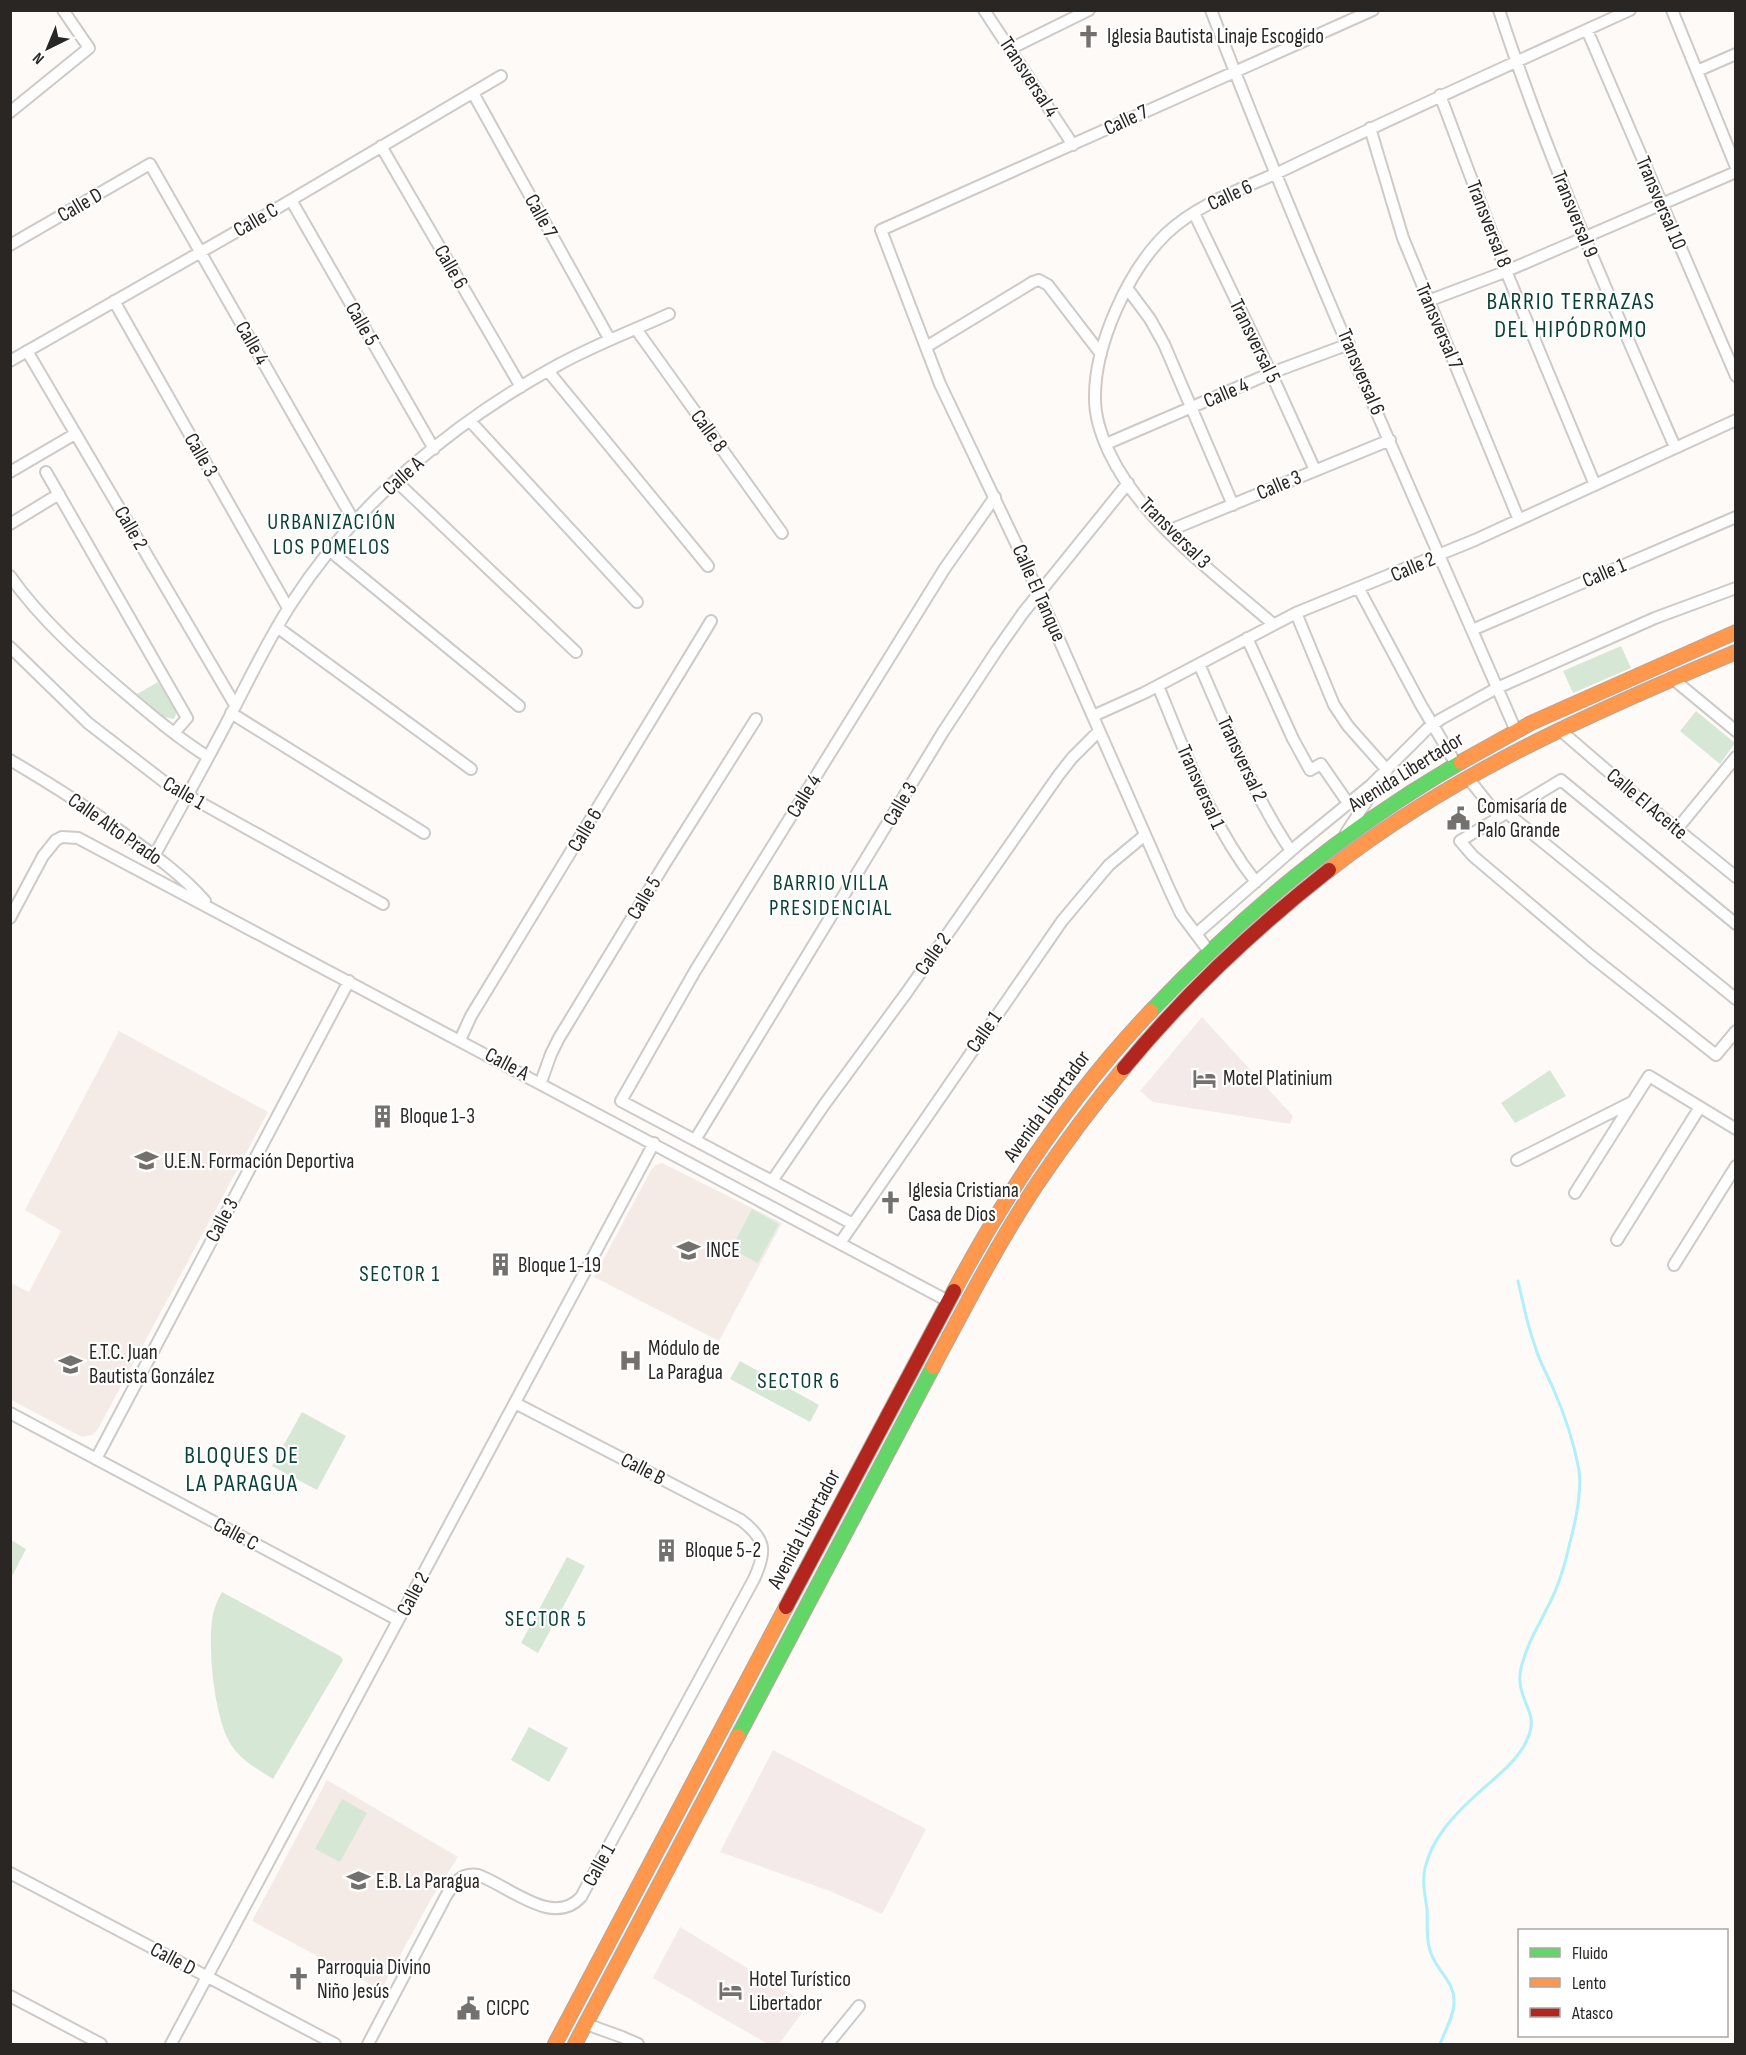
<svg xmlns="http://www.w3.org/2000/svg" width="1746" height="2055" font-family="'Sofia Sans Condensed',sans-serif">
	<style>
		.commercial { fill: #f4eae9 }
		.education { fill: #f4ebe7 }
		.green { fill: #d7e7d5 }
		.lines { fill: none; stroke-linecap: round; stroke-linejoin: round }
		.stream { stroke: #b1eff9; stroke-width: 3 }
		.street-casing { stroke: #cdcac8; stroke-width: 14 }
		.fast-casing { stroke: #b6a59b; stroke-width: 16 }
		.slow-casing { stroke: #b6a59b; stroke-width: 16 }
		.jam-casing { stroke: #b6a59b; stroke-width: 16 }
		.street { stroke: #fffefe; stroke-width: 10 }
		.fast { stroke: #63d668; stroke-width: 14 }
		.slow { stroke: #ff974d; stroke-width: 14 }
		.jam { stroke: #b3261e; stroke-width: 14 }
		.labels { text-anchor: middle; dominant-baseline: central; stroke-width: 4.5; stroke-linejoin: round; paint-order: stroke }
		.poi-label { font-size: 21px; fill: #2a2624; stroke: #fff; text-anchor: start }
		.street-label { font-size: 21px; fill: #2a2624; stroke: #fff }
		.neighbourhood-label { font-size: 22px; letter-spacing: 1.5px; fill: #0a4235; stroke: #fff }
		.quarter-label { font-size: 24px; letter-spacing: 1.5px; fill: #0a4235; stroke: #fff }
	</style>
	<rect width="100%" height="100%" fill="#fdfaf8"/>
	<path class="commercial" d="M 1202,1017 L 1293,1116 L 1290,1124 L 1153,1102 L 1140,1091 Z
		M 773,1750 L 926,1829 L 882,1914 L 830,1891 L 720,1852 Z
		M 680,1927 L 808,2005 L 779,2044 L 768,2044 L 653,1978 Z"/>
	<path class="education" d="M 119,1031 L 268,1112 L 98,1429 L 92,1435 L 82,1437 L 11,1400 L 11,1283 L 29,1292 L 61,1231 L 25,1210 Z
		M 662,1163 L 782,1223 L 719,1341 L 594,1277 L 651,1170 L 656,1165 Z
		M 327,1780 L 458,1857 L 431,1899 L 381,1990 L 252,1921 Z"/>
	<path class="green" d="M 1621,646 L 1631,668 L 1573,693 L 1563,671 Z
		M 158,682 L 177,712 L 174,719 L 163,717 L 137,694 Z
		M 1696,711 L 1735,743 L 1720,764 L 1680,731 Z
		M 1550,1070 L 1566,1096 L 1515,1123 L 1501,1103 Z
		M 752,1209 L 779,1224 L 758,1263 L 731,1249 Z
		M 740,1361 L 819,1405 L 810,1422 L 730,1379 Z
		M 302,1412 L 346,1436 L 317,1490 L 272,1466 Z
		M 11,1540 L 26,1549 L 11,1578 Z
		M 567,1557 L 585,1566 L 538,1653 L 521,1643 Z
		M 222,1592 L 340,1656 L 343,1660 L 273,1779 C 257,1769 240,1760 230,1743 C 214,1716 207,1645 213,1614 C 215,1606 218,1599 222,1592 Z
		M 529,1727 L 568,1748 L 549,1782 L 511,1760 Z
		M 342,1799 L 367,1813 L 340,1862 L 315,1849 Z"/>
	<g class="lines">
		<path class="stream" d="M 1440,2044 C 1445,2031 1454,2016 1454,2002 C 1455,1984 1440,1973 1433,1958 C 1425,1942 1428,1925 1427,1909 C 1425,1895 1422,1881 1425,1868 C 1432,1838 1454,1815 1476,1795 C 1493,1779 1515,1764 1526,1742 C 1540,1714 1522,1707 1520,1682 C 1519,1673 1522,1663 1525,1655 C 1530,1639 1539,1625 1546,1610 C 1558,1589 1565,1565 1570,1542 C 1576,1520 1582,1493 1579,1470 C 1574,1443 1564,1413 1553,1388 C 1547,1374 1539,1361 1535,1346 C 1527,1325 1523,1302 1518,1281"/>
		<defs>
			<path id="street" d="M 984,10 L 1073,145
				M 1211,10 C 1304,254 1412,492 1516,731
				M 1499,10 C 1548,160 1612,303 1675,447
				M 1672,10 L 1736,167
				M 1587,30 L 1736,376
				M 1010,49 L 1089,10
				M 1697,71 L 1736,54
				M 473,93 L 610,340
				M 1440,95 L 1506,271 L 1595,485
				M 10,112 L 89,48 L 63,10
				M 1370,128 L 1403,238 L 1519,520
				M 381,146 L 521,387
				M 291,200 L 434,449
				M 1194,213 L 1271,373 L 1315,470
				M 10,245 L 150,164 L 355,523
				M 1127,288 L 1150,319 L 1164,344 L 1233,505
				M 114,301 L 288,608
				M 1428,301 L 1502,273 L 1736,172
				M 636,329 L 782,533
				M 926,347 L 1033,282 L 1039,280 L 1048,285 L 1101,354
				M 27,351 L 235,705
				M 10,361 L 269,213 L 501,76
				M 548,371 L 708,566
				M 470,421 L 637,602
				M 1106,444 L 1271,373 L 1349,344
				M 10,472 L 75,434
				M 46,472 L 187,718 L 174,733
				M 396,481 L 576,652
				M 10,524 L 59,494
				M 1168,531 L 1390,440
				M 330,551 L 519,706
				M 10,576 C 41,620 83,657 124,692 C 151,715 178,738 208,757
				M 1359,589 L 1421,705 L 1456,764
				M 1296,613 L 1334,705 L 1348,726 L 1387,770 L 1346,833
				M 1273,624 C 1216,574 1142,522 1109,452 C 1101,435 1095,417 1095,399 C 1094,346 1128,270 1167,233 C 1201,201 1249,187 1290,167 C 1402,113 1516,62 1630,10
				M 277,627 L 471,769
				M 1472,630 L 1736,517
				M 1247,638 L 1293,739 L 1310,770 L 1321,764 L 1348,803
				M 10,647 L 88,723 L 167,784 L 383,904
				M 1199,664 C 1227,727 1252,793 1291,851
				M 1673,679 L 1736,731
				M 1158,686 C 1186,753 1210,824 1256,882
				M 231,713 L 424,833
				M 1093,716 L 1144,693 L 1296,613 L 1475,540 L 1736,420
				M 1560,730 L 1640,799 L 1736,877
				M 10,760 C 49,783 87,807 123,833 C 153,854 181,874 205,901
				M 1468,778 L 1499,817
				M 1507,813 L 1736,999
				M 1677,829 L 1736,757
				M 154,856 C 179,811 204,766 228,720 C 249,680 268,639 293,601 C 357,502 455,421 558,365 C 594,345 632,331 669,314
				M 10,918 L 43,856 L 56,840 L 62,837 L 78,838 L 948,1301
				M 1736,924 L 1561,780 L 1460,841 L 1473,856 L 1591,956 L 1716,1055 L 1736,1031
				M 1196,934 L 1300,843 L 1371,785 L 1427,729 L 1441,719 L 1497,688 L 1655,618 L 1736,588
				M 1208,950 L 1181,914 L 1170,891 L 1023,558 L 940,384 L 881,230 L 1373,10
				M 460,1040 L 471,1016 L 711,621
				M 541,1082 L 551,1054 L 559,1038 L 664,865 L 756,719
				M 695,1140 L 943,732 L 997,650 L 1023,613 L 1128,483
				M 1517,1160 L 1632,1102
				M 772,1181 L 824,1105 L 907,992 L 1058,776 L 1072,758 L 1099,731
				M 1575,1193 L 1649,1076 L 1736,1129
				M 853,1224 L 621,1101 L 695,971 L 945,568 L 995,497
				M 1617,1240 L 1700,1107
				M 840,1243 L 1062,921 L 1109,865 L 1145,835
				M 1674,1265 L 1736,1166
				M 10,1413 L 398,1620
				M 96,1459 L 349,981
				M 10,1873 L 335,2044
				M 10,1996 L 101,2044
				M 586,2024 L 622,2037 L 638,2044
				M 171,2044 L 654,1143
				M 368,2044 L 446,1896 C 454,1883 461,1872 478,1875 C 509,1886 553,1928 581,1897 L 754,1579 C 767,1551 766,1539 741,1520 L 515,1403
				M 828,2044 L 859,2006"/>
			<path id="fast" d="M 1151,1011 C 1245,912 1343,830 1461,762
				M 738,1736 L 933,1367"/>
			<path id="slow" d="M 1461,762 L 1531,723 L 1736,632
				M 1329,870 C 1451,774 1593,712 1736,652
				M 954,1291 C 1007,1191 1072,1094 1151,1011
				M 933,1367 C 966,1305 998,1243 1037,1184 C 1064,1144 1093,1105 1124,1068
				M 555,2044 L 786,1607
				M 575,2044 L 738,1736"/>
			<path id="jam" d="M 1124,1068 C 1185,994 1254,929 1329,870
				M 786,1607 L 954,1291"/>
		</defs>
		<use href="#street" class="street-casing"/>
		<use href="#fast" class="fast-casing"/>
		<use href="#slow" class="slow-casing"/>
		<use href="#jam" class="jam-casing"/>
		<use href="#street" class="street"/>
		<use href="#fast" class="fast"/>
		<use href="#slow" class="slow"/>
		<use href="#jam" class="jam"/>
	</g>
	<defs>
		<symbol id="church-bare" viewBox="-9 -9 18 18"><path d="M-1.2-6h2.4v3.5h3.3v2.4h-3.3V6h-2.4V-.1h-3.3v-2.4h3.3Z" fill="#74706e" stroke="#fff" stroke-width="2.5" paint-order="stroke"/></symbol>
		<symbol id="civic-bare" viewBox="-9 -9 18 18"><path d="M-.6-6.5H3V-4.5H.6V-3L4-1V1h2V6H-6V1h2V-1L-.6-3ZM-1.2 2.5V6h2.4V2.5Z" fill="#74706e" stroke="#fff" stroke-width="2.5" paint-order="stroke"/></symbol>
		<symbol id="hotel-bare" viewBox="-9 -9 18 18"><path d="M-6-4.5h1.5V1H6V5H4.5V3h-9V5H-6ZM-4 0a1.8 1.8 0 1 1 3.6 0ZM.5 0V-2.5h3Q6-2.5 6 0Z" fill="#74706e" stroke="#fff" stroke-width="2.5" paint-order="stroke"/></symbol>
		<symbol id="building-bare" viewBox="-9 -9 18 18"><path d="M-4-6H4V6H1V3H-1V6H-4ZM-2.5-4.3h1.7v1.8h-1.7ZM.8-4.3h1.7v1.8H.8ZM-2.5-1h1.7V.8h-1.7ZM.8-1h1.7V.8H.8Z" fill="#74706e" stroke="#fff" stroke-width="2.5" paint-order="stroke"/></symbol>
		<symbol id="school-bare" viewBox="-9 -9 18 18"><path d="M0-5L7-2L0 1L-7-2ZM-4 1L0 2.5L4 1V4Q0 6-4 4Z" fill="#74706e" stroke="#fff" stroke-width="2.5" paint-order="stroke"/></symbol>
		<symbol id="university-bare" viewBox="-9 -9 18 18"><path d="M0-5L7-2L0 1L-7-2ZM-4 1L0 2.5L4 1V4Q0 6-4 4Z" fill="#74706e" stroke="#fff" stroke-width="2.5" paint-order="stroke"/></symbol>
		<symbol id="hospital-bare" viewBox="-9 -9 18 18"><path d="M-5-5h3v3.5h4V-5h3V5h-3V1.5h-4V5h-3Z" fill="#74706e" stroke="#fff" stroke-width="2.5" paint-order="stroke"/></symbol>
	</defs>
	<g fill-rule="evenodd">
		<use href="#church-bare" x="1072" y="20" width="33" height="33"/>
		<use href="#civic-bare" x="1442" y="802" width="33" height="33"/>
		<use href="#hotel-bare" x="1188" y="1062" width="33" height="33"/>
		<use href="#building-bare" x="366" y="1100" width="33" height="33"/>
		<use href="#school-bare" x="130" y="1144" width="33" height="33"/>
		<use href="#church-bare" x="874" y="1186" width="33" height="33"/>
		<use href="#university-bare" x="672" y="1234" width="33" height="33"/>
		<use href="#building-bare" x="484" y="1248" width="33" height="33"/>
		<use href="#hospital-bare" x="614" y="1344" width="33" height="33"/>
		<use href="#school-bare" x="54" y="1348" width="33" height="33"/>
		<use href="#building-bare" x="650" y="1534" width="33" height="33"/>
		<use href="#school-bare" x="342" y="1864" width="33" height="33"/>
		<use href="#church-bare" x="282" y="1962" width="33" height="33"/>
		<use href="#hotel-bare" x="714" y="1974" width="33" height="33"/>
		<use href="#civic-bare" x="452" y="1992" width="33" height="33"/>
	</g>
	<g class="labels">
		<g class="poi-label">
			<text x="1107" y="36">Iglesia Bautista Linaje Escogido</text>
			<text x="1477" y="806">Comisaría de<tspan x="1477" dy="24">Palo Grande</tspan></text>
			<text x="1223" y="1078">Motel Platinium</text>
			<text x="400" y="1116">Bloque 1-3</text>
			<text x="164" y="1161">U.E.N. Formación Deportiva</text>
			<text x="908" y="1190">Iglesia Cristiana<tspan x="908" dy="24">Casa de Dios</tspan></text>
			<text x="706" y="1250">INCE</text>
			<text x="518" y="1265">Bloque 1-19</text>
			<text x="648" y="1348">Módulo de<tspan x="648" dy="24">La Paragua</tspan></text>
			<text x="89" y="1352">E.T.C. Juan<tspan x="89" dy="24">Bautista González</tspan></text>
			<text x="685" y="1550">Bloque 5-2</text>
			<text x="376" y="1881">E.B. La Paragua</text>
			<text x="317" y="1967">Parroquia Divino<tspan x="317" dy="24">Niño Jesús</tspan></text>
			<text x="749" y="1979">Hotel Turístico<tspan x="749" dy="24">Libertador</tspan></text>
			<text x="486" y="2008">CICPC</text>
		</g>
		<g class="street-label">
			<text transform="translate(1029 77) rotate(57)">Transversal 4</text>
			<text transform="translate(1126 120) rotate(-25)">Calle 7</text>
			<text transform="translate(1230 195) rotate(-25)">Calle 6</text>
			<text transform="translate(1661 203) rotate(67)">Transversal 10</text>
			<text transform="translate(80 205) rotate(-30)">Calle D</text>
			<text transform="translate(1575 214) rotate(68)">Transversal 9</text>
			<text transform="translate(541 216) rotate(61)">Calle 7</text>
			<text transform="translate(256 220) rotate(-30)">Calle C</text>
			<text transform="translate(1489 224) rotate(69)">Transversal 8</text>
			<text transform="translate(451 267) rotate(60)">Calle 6</text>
			<text transform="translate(362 324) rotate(60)">Calle 5</text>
			<text transform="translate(1439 326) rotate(67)">Transversal 7</text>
			<text transform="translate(1255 341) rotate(64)">Transversal 5</text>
			<text transform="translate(252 343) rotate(60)">Calle 4</text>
			<text transform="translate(1361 372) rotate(67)">Transversal 6</text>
			<text transform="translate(1226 393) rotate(-23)">Calle 4</text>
			<text transform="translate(709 431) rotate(54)">Calle 8</text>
			<text transform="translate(201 455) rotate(60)">Calle 3</text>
			<text transform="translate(403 476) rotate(-42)">Calle A</text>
			<text transform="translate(1279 485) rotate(-23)">Calle 3</text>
			<text transform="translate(131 528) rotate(60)">Calle 2</text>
			<text transform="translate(1175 533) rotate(45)">Transversal 3</text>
			<text transform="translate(1413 567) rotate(-23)">Calle 2</text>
			<text transform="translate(1604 573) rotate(-23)">Calle 1</text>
			<text transform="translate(1039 593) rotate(66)">Calle El Tanque</text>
			<text transform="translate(1242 759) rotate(65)">Transversal 2</text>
			<text transform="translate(1406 772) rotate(-32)">Avenida Libertador</text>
			<text transform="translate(1201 787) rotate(66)">Transversal 1</text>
			<text transform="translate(184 793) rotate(30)">Calle 1</text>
			<text transform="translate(804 796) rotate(-58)">Calle 4</text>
			<text transform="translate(900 804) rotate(-59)">Calle 3</text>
			<text transform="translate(1647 804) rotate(40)">Calle El Aceite</text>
			<text transform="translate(115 829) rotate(35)">Calle Alto Prado</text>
			<text transform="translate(585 830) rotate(-59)">Calle 6</text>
			<text transform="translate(644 898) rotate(-59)">Calle 5</text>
			<text transform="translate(933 954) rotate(-55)">Calle 2</text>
			<text transform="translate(984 1032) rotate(-55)">Calle 1</text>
			<text transform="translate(507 1064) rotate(28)">Calle A</text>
			<text transform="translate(1047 1106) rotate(-54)">Avenida Libertador</text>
			<text transform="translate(222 1220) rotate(-62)">Calle 3</text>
			<text transform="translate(643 1469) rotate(27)">Calle B</text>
			<text transform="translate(804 1529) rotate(-62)">Avenida Libertador</text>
			<text transform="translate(236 1534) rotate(28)">Calle C</text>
			<text transform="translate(413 1594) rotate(-62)">Calle 2</text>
			<text transform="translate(599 1865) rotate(-61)">Calle 1</text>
			<text transform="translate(173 1959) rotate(28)">Calle D</text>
		</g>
		<g class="neighbourhood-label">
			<text x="332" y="522">URBANIZACIÓN<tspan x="332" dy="25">LOS POMELOS</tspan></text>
			<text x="831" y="883">BARRIO VILLA<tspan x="831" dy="25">PRESIDENCIAL</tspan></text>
			<text x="400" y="1274">SECTOR 1</text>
			<text x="799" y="1381">SECTOR 6</text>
			<text x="546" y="1619">SECTOR 5</text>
		</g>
		<g class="quarter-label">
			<text x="1571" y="301">BARRIO TERRAZAS<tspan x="1571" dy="28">DEL HIPÓDROMO</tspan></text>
			<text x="242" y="1455">BLOQUES DE<tspan x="242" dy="28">LA PARAGUA</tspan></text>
		</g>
	</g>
	<rect width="1746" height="2055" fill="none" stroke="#2a2624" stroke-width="24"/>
	<rect x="1518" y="1929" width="210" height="108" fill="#ffffff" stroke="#aaa8a7" stroke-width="1.5"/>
	<rect x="1530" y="1948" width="30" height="9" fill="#63d668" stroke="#aaa8a7" stroke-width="1.5"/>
	<text x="1572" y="1959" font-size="18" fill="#2a2624">Fluido</text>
	<rect x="1530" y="1978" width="30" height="9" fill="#ff974d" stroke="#aaa8a7" stroke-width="1.5"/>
	<text x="1572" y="1989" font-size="18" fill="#2a2624">Lento</text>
	<rect x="1530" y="2008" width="30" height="9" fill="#b3261e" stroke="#aaa8a7" stroke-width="1.5"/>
	<text x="1572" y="2019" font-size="18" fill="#2a2624">Atasco</text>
	<g transform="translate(48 48) rotate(223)" stroke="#ffffff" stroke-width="4.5" paint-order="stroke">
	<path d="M0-4.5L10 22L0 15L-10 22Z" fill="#2a2624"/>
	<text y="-9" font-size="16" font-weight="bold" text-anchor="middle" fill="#2a2624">N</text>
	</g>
</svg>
